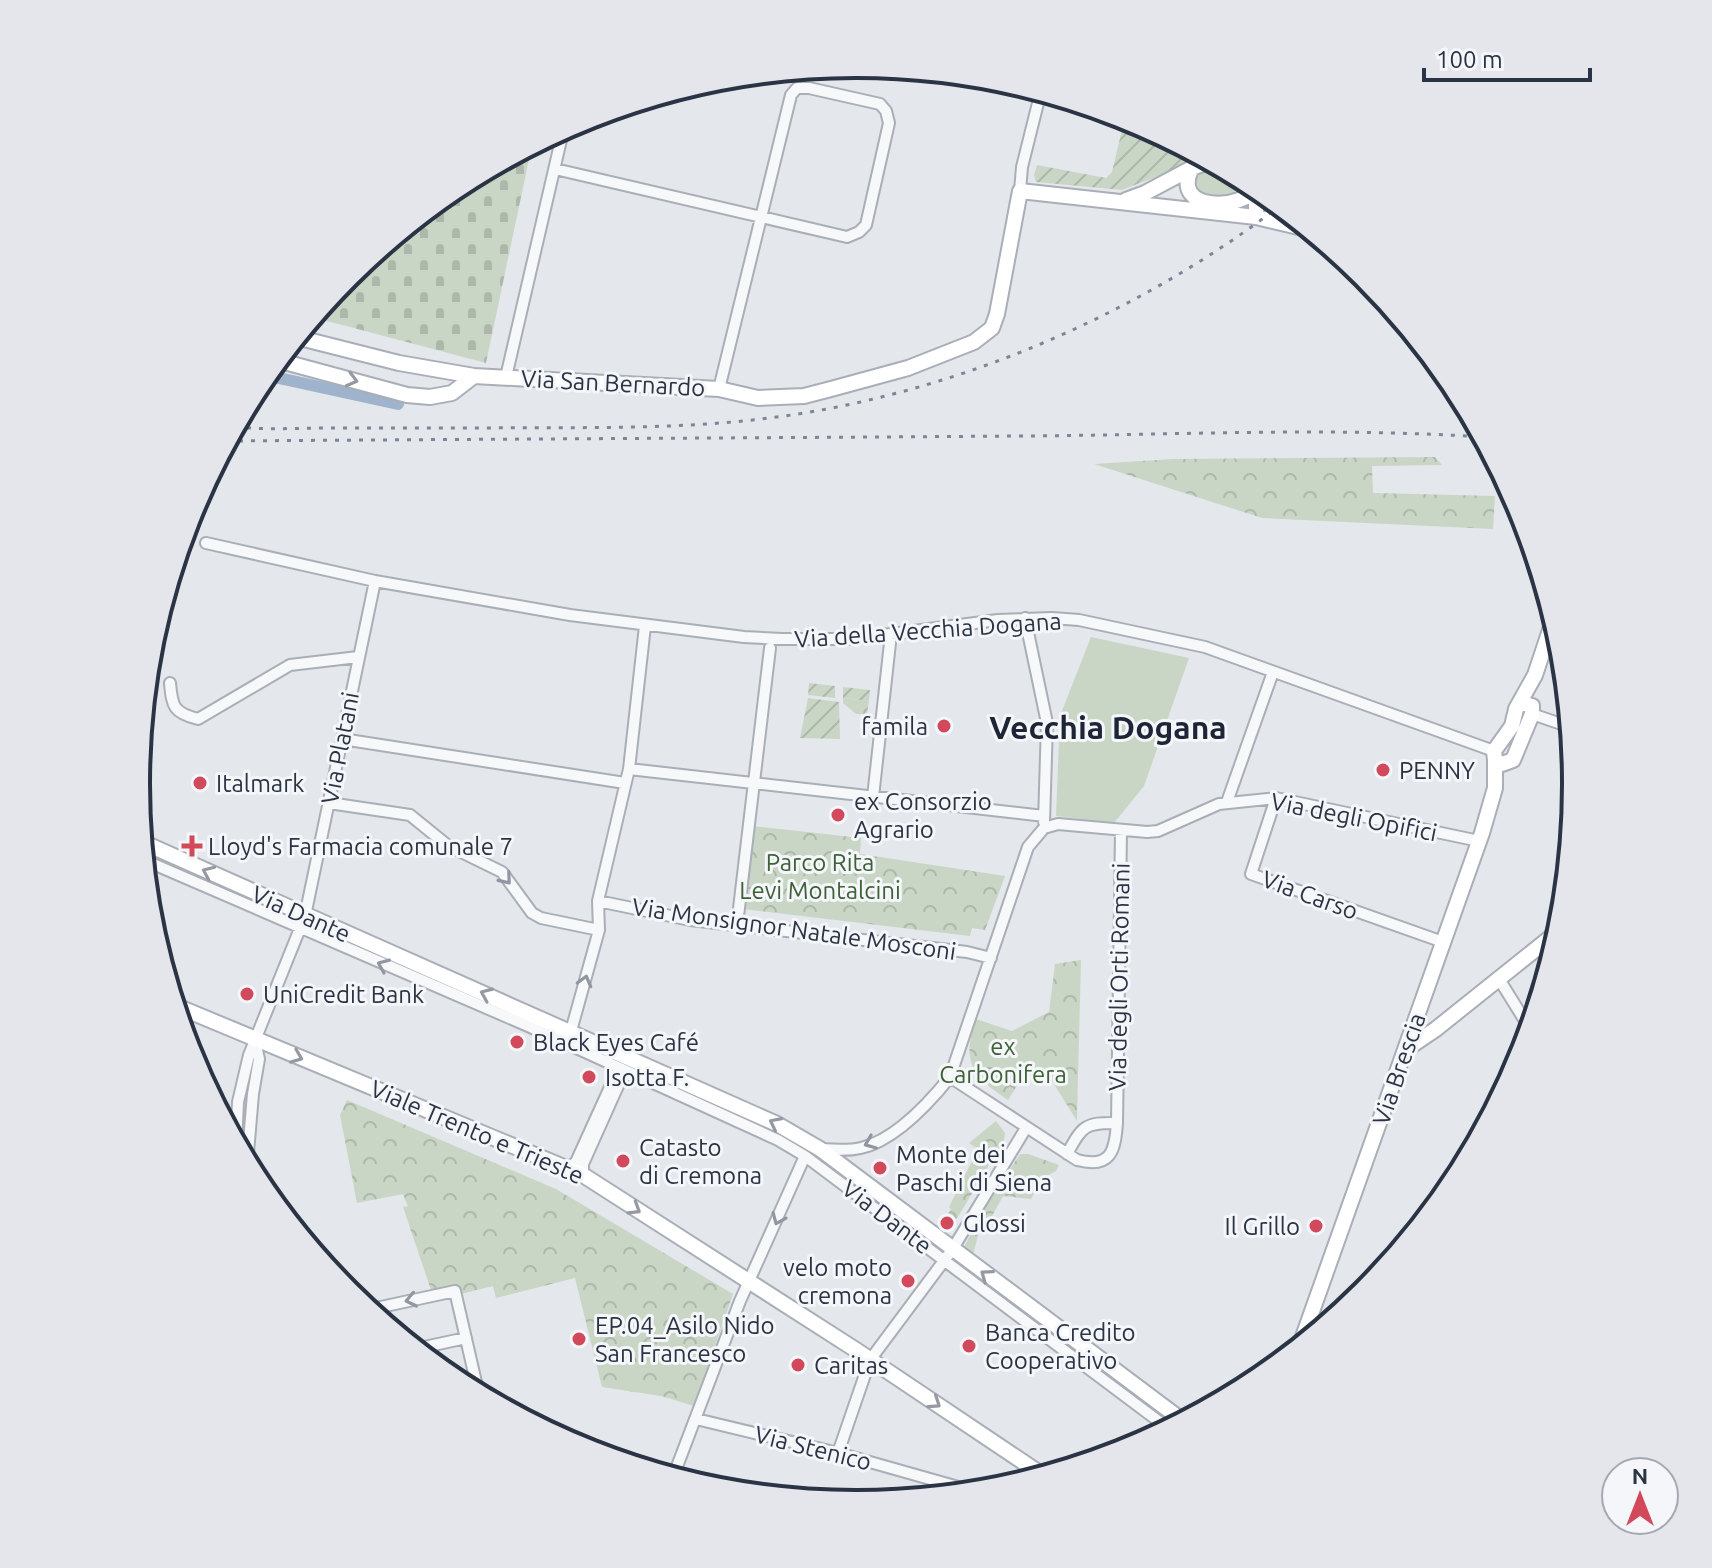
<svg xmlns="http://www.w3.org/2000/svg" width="1712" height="1568" font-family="Ubuntu,sans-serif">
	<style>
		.grass { fill: #c9d6c5 }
		.forest { fill: url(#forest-crowns) }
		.cemetery { fill: url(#cemetery-stones) }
		.garden { fill: url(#garden-furrows) }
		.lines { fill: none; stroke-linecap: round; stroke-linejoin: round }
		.canal { stroke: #9fb4cc; stroke-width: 12 }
		.street-casing { stroke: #a9aeb7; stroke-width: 14 }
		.secondary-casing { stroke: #a9aeb7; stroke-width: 18 }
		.street { stroke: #f7f8fa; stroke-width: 10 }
		.secondary { stroke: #fff; stroke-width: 14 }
		.rail { stroke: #7d8696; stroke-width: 3; stroke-dasharray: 4 8; stroke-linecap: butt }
		.oneway { stroke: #959aa2 }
		.oneway2 { stroke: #9196a0 }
		.poi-dot { fill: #d1495b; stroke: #f4f6f9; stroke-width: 3 }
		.labels { text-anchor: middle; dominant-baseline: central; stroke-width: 6; stroke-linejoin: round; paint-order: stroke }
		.street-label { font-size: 24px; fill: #2b3445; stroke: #f4f6f9 }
		.poi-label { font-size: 24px; fill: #2b3445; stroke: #f4f6f9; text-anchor: start }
		.park-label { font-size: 24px; fill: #3f6138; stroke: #f4f6f9 }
		.district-label { font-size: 32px; font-weight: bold; fill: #1d2536; stroke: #f4f6f9 }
		.rim { fill: none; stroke: #2b3445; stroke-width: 4 }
	</style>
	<defs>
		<pattern id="forest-crowns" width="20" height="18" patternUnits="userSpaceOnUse" patternTransform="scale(2)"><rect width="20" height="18" fill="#c9d6c5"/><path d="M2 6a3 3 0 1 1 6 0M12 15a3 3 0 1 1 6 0" fill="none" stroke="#adb8ab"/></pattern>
		<pattern id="cemetery-stones" width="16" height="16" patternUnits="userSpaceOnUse" patternTransform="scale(2)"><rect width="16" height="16" fill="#c9d6c5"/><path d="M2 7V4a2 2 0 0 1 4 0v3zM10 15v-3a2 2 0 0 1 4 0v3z" fill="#adb8ab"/></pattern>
		<pattern id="garden-furrows" width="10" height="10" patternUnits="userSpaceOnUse" patternTransform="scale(2)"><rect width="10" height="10" fill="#c9d6c5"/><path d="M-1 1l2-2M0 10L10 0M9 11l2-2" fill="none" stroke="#adb8ab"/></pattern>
	</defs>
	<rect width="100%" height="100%" fill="#e4e7ec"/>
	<path class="grass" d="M 1219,166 L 1252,183 L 1242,195 L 1205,198 L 1197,193 L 1193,178 L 1197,172 Z
		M 1091,637 L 1189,658 L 1144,786 L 1114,823 L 1056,816 L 1060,716 Z"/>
	<path class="forest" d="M 1435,457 L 1442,465 L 1372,466 L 1373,493 L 1495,496 L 1493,529 L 1262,518 L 1094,464 L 1173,459 Z
		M 843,698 L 869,701 L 867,714 L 856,714 L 843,703 Z
		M 752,826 L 861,838 L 860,854 L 1005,876 L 985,930 L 972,928 L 970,936 L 743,909 Z
		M 1081,960 L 1077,1116 L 1077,1121 L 1044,1068 L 1018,1084 L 1008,1100 C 972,1076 961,1062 976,1019 L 1012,1031 L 1049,1012 L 1055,964 Z
		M 347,1100 L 556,1189 L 733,1294 L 694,1406 L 661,1396 L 602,1387 L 575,1278 L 496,1298 L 493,1286 L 461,1294 L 460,1287 L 432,1293 L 403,1207 L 408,1206 L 403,1194 L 357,1203 L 340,1115 Z
		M 996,1121 L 1005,1133 L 1004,1140 L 956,1220 L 948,1214 L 951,1209 L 949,1207 L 978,1149 L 969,1143 Z
		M 1020,1154 L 1028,1154 L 1059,1165 L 1056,1171 L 1043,1178 L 1031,1199 L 1003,1196 L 991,1218 L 982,1218 L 973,1256 L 964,1247 L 980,1216 Z"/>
	<path class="cemetery" d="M 532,145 L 486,363 L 312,317 L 347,275 L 456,185 Z"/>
	<path class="garden" d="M 1142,124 L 1205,158 L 1122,190 L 1036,182 L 1034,175 L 1037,165 L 1106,178 L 1112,172 L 1122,130 L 1140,132 Z
		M 809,683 L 835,686 L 835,698 L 808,695 Z
		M 843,687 L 870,690 L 869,701 L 843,698 Z
		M 808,698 L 839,702 L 840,739 L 800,738 Z"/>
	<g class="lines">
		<path class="canal" d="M 265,375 L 398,404"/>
		<defs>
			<path id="street" d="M 1131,129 L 1133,120
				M 555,169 L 847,237 L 859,232 L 866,225 L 889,123 L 886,111 L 880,104 L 809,88 L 797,88 L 791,95 L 719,389
				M 1020,191 L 1022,167 L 1041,91
				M 506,377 L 564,127
				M 206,543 L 375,581 L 570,615 L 744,637 L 782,639 L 852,639 L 998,620 L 1052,618 L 1079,620 L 1205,647 L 1494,751
				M 1025,618 L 1047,723 L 1044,822
				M 170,683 C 172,707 174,713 198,719 L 290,665 L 358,657
				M 1532,714 L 1570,727
				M 342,739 L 625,783
				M 629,769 L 1044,816
				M 873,797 L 891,634
				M 1276,798 L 1251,874 L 1443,942
				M 1227,802 L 1273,672
				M 329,803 L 410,815 L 447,845 L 502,872 L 532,913 L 541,918 L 599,930
				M 144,860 L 528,1026 L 778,1140 L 805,1156 L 1169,1429
				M 598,901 L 690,920 L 967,952 L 991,958
				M 737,925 L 770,648
				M 1499,979 L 1530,1029
				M 571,1031 L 599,930 L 598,901 L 629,769 L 645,626
				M 950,1077 L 1077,1160 C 1111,1169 1115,1151 1117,1123 L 1121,831
				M 236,1144 L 238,1102 L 249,1055 L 305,916 L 375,581
				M 822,1149 C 835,1150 848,1151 861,1148 C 895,1140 929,1103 950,1077 L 1028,847 L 1044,828 L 1058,824 L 1147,832 L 1158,831 L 1219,804 L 1276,798 L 1479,841
				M 1067,1154 C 1082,1127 1084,1122 1117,1123
				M 247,1165 L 253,1094 L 259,1059 L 255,1041
				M 568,1168 L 576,1162 L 616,1074
				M 583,1175 L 583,1164 L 622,1077 L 632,1074
				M 367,1310 L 455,1291 L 479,1395
				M 415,1349 L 466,1338
				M 696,1419 L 838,1453 L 976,1492
				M 838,1453 L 870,1360 L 952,1250 L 1026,1128
				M 673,1477 L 740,1301 L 805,1156"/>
			<path id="secondary" d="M 1211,161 L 1192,168 C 1169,212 1244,212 1257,186
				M 1126,200 L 1145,193 L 1192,168
				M 1256,217 L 1311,230
				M 296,337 L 399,363 L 474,376 L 719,389 L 758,398 L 804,396 L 831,389 L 908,368 L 974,342 L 992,328 L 997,314 L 1020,191 L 1256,217 L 1256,190
				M 277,360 L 407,395 L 430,397 L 452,393 L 474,376
				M 1521,703 L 1532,706 L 1532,714 L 1513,760 L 1502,764 L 1495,760 L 1494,751 L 1512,726 L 1516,709 L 1535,675 L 1554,618
				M 142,842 L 777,1124 L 820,1149 L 1183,1421
				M 174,1005 L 583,1175 L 856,1350 L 1044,1476
				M 1408,1048 L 1436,1029 L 1561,929
				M 1299,1348 L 1482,833 L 1495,788 L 1495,760"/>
		</defs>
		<use href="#street" class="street-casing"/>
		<use href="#secondary" class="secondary-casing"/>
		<use href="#street" class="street"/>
		<use href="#secondary" class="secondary"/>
		<path class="rail" d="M 235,427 C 267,430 299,428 331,428 C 382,428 432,428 483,428 C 575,427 669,430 761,419 C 944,398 1134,318 1281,205
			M 227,441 C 492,439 757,438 1022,436 C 1176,435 1329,427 1483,437"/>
	</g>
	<defs><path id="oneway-chevron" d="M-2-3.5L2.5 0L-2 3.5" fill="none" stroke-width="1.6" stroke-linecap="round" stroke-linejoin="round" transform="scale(2)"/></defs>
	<g class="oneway">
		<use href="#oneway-chevron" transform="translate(352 380) rotate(15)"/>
		<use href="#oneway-chevron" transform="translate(208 872) rotate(-156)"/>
		<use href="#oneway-chevron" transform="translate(486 994) rotate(-157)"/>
		<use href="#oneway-chevron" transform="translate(297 1057) rotate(22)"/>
		<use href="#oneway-chevron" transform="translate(775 1123) rotate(-153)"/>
		<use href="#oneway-chevron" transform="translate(635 1209) rotate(32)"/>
		<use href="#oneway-chevron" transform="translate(986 1275) rotate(-144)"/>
		<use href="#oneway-chevron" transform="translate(935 1403) rotate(34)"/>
	</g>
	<g class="oneway2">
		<use href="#oneway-chevron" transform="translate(506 879) rotate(50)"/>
		<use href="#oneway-chevron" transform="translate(383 965) rotate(-157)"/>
		<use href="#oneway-chevron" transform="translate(585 981) rotate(-75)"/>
		<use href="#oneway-chevron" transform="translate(870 1143) rotate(158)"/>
		<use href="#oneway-chevron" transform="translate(778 1219) rotate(113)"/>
		<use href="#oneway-chevron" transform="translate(411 1300) rotate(168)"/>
	</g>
	<g class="poi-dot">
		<circle cx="944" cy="726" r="8"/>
		<circle cx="1383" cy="770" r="8"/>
		<circle cx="200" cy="783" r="8"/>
		<circle cx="838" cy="815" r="8"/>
		<path d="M188 834h8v8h8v8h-8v8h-8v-8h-8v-8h8z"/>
		<circle cx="247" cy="994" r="8"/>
		<circle cx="517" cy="1042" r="8"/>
		<circle cx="589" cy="1077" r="8"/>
		<circle cx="623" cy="1161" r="8"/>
		<circle cx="880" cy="1168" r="8"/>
		<circle cx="947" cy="1223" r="8"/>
		<circle cx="1316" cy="1226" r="8"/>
		<circle cx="908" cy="1281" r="8"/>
		<circle cx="579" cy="1339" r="8"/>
		<circle cx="969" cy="1346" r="8"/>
		<circle cx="798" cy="1365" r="8"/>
	</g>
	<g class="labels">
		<g class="street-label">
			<text transform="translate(613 383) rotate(3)">Via San Bernardo</text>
			<text transform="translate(928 630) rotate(-4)">Via della Vecchia Dogana</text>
			<text transform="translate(340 748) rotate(-79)">Via Platani</text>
			<text transform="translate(1354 817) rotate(11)">Via degli Opifici</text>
			<text transform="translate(1310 895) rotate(20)">Via Carso</text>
			<text transform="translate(301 914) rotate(24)">Via Dante</text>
			<text transform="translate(794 929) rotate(8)">Via Monsignor Natale Mosconi</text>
			<text transform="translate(1119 977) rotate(-89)">Via degli Orti Romani</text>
			<text transform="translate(1399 1069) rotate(-71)">Via Brescia</text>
			<text transform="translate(477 1132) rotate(23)">Viale Trento e Trieste</text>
			<text transform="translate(887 1217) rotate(37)">Via Dante</text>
			<text transform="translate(813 1448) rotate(14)">Via Stenico</text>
		</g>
		<g class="poi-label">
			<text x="928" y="726" text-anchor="end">famila</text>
			<text x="1399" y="770">PENNY</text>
			<text x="216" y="783">Italmark</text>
			<text x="854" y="801">ex Consorzio<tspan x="854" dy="28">Agrario</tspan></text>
			<text x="208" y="846">Lloyd's Farmacia comunale 7</text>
			<text x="263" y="994">UniCredit Bank</text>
			<text x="533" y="1042">Black Eyes Café</text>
			<text x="605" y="1077">Isotta F.</text>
			<text x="639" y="1147">Catasto<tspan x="639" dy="28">di Cremona</tspan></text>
			<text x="896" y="1154">Monte dei<tspan x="896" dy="28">Paschi di Siena</tspan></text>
			<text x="963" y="1223">Glossi</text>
			<text x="1300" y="1226" text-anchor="end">Il Grillo</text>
			<text x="892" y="1267" text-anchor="end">velo moto<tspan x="892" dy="28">cremona</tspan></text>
			<text x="595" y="1325">EP.04_Asilo Nido<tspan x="595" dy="28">San Francesco</tspan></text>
			<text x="985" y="1332">Banca Credito<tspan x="985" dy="28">Cooperativo</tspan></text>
			<text x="814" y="1365">Caritas</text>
		</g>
		<g class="park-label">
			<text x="820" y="862">Parco Rita<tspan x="820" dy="28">Levi Montalcini</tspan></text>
			<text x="1003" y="1046">ex<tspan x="1003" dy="28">Carbonifera</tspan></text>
		</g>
		<g class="district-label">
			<text x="1108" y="727">Vecchia Dogana</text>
		</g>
	</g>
	<path d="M0 0H1712V1568H0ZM150 784a706 706 0 1 1 1412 0a706 706 0 1 1-1412 0Z" fill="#e4e6eb" fill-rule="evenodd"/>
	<path class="rim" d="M150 784a706 706 0 1 1 1412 0a706 706 0 1 1-1412 0Z"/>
	<g transform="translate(1640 1496)"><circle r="38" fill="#f4f6f9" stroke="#a4a8b1" stroke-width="2"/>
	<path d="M0-6L14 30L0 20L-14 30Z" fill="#d1495b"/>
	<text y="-12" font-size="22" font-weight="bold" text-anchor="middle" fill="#2b3445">N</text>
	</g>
	<path d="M1424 68v12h166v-12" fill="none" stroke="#2b3445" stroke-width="4"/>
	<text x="1436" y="68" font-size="24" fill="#2b3445" stroke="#f4f6f9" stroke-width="6" paint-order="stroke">100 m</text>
</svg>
